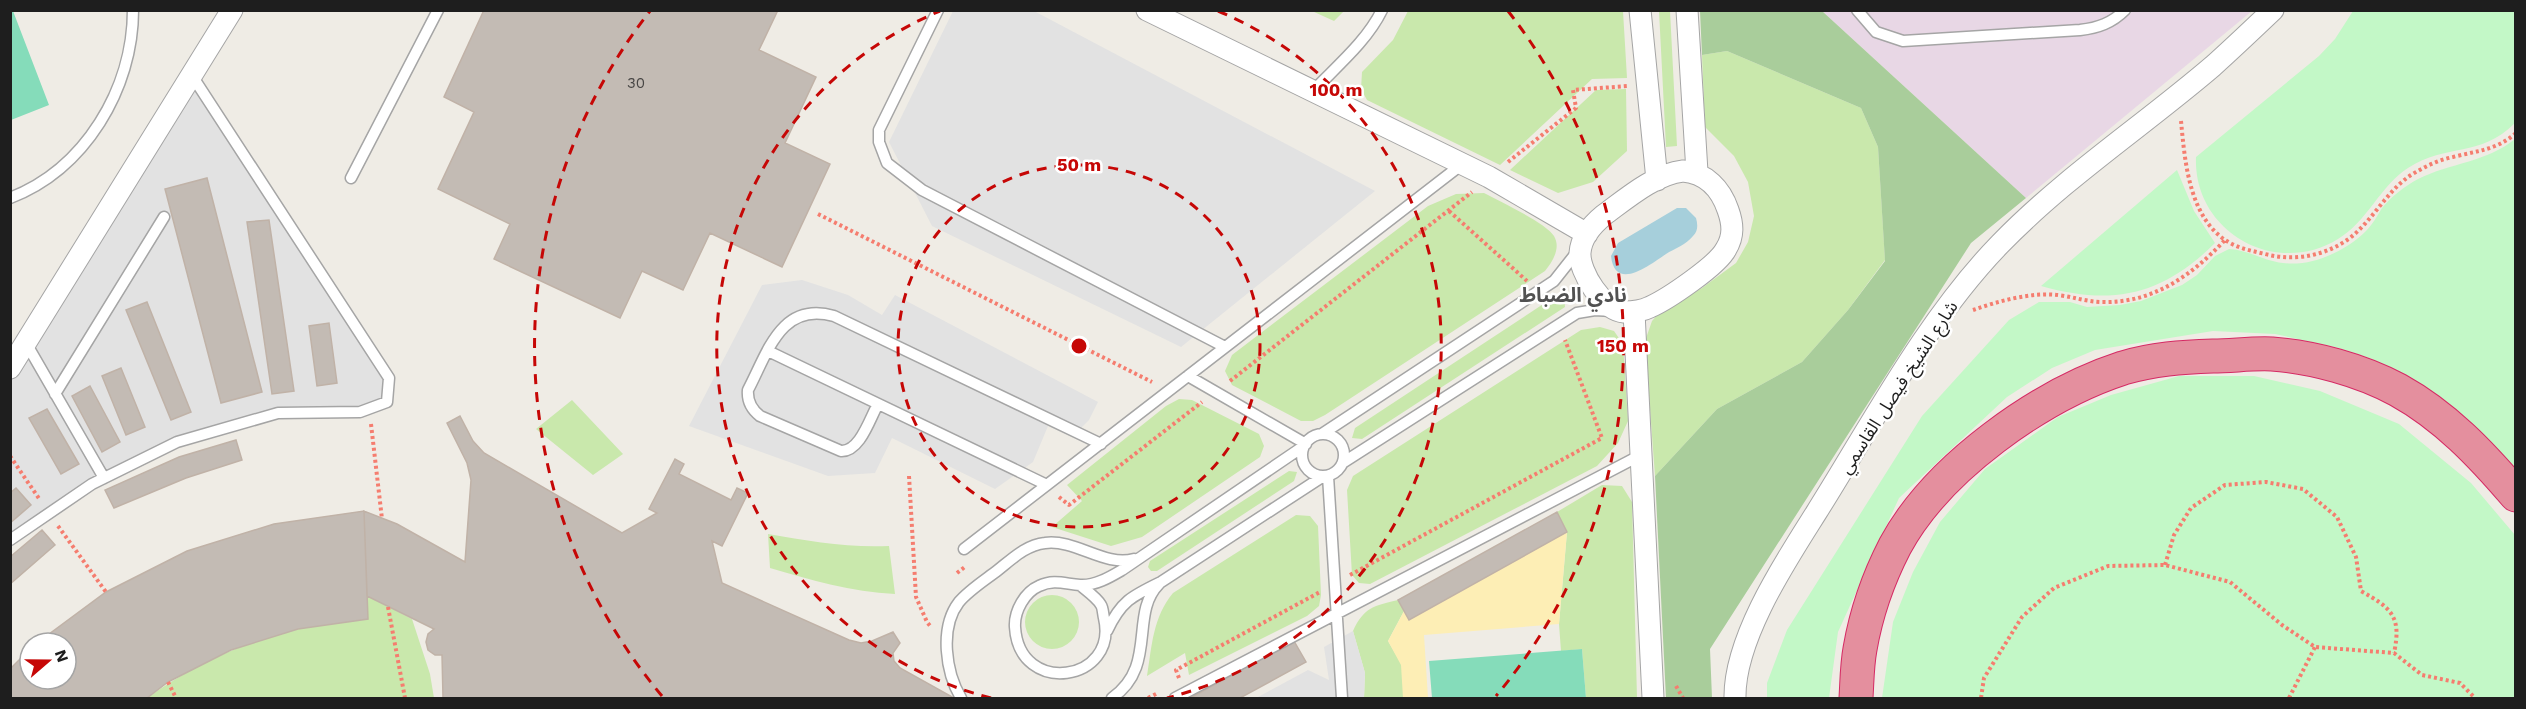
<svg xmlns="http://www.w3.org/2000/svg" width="2526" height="709" font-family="'Work Sans','Noto Sans Arabic',sans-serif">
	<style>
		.industrial { fill: #e8d7e5 }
		.grass { fill: #c9e8ac }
		.forest { fill: #a9cd9b }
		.sand { fill: #fdeeb5 }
		.park { fill: #c3f8c7 }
		.pitch { fill: #85dcba }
		.parking { fill: #e2e2e2 }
		.water { fill: #a6cfdb }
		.building { fill: #c3bbb4; stroke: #c0b2a7; stroke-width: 1.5 }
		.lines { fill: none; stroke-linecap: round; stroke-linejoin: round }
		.lane-casing { stroke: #a5a5a5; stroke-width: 13 }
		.street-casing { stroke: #a5a5a5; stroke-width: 23 }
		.highway-casing { stroke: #d52a64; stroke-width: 35 }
		.path { stroke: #f57d6f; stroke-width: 4; stroke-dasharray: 3 3; stroke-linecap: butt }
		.lane { stroke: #fff; stroke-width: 10 }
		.street { stroke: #fff; stroke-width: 21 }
		.highway { stroke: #e48f9e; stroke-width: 33 }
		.ring { fill: none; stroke: #c60706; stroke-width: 3; stroke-dasharray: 10 8 }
		.labels { text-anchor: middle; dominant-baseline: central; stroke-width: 5; stroke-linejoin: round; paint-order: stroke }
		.number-label { font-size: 15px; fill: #474544 }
		.street-label { font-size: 18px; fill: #1e1e1e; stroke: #fff }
		.neighbourhood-label { font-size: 20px; font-weight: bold; fill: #515151; stroke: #fff }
		.centre { fill: #c60706; stroke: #fff; stroke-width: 3 }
		.ring-label { font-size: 18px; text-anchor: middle; font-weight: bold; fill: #c60706; stroke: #fff; stroke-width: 5; stroke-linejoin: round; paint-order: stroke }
	</style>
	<rect width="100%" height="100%" fill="#efece5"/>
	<path class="industrial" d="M 1822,11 L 2252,11 L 2026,198 Z"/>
	<path class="grass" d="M 1312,11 L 1344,11 L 1334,21 Z
		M 1408,11 L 1623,11 L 1627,78 L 1592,79 L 1500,165 L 1367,100 L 1361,89 L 1362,72 L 1393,40 Z
		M 1659,11 L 1670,11 L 1677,146 L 1666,147 Z
		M 1727,51 L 1861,108 L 1878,147 L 1885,260 L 1848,310 L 1802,362 L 1717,409 L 1655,476 L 1645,341 L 1652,321 L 1659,313 L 1702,288 L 1736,263 L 1748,242 L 1754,216 L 1748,182 L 1734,156 L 1705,127 L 1702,55 Z
		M 1626,89 L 1627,151 L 1593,182 L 1558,193 L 1510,170 L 1596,90 Z
		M 1484,193 C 1499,201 1546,223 1554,236 C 1561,248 1553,261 1545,271 L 1325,415 L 1313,421 L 1301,421 L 1232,385 L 1225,371 L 1232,355 L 1428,206 L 1456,194 Z
		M 1557,295 L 1564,298 L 1565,307 L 1362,439 L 1352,438 L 1355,428 Z
		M 1600,327 L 1614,331 L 1623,344 L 1628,421 L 1618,443 L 1597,466 L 1370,584 L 1359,583 L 1352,575 L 1347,490 L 1353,476 L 1581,330 Z
		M 1179,399 L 1192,400 L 1259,434 L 1264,446 L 1260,457 L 1142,537 L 1111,546 L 1052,527 L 1082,501 L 1067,485 L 1166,406 Z
		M 572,400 L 623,454 L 593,475 L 536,429 Z
		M 1289,471 L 1297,472 L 1294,481 L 1157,571 L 1151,571 L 1148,567 L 1150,561 Z
		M 1602,485 L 1622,486 L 1632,502 L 1637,698 L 1586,698 L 1582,649 L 1561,651 L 1559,624 L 1567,532 L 1557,512 Z
		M 1296,515 L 1310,516 L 1318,526 L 1321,595 L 1319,606 L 1307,616 L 1189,675 L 1185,653 L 1147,676 C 1152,645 1153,617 1173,593 Z
		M 768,534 C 808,541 848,548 889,546 L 895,594 C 851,592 811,580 770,568 Z
		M1025 622a27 27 0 1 1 54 0a27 27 0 1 1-54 0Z
		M 367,596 L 412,619 L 430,674 L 434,698 L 147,698 C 191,666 245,641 299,629 C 321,624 345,622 368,619 Z
		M 1398,600 L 1404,611 L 1388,641 L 1402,665 L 1404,698 L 1364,698 L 1365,673 L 1353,631 C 1364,607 1374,606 1398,600 Z"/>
	<path class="forest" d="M 1700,11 L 1822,11 L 2026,198 L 1971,243 L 1710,649 L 1712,698 L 1666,698 L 1655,476 L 1717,409 L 1802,362 L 1848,310 L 1885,261 L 1878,147 L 1861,108 L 1727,51 L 1702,55 Z"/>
	<path class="sand" d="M 1567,532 L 1559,624 L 1424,635 L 1428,698 L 1403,698 L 1401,665 L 1388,641 L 1404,611 L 1409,619 Z"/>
	<path class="park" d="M 2514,11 L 2515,123 C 2480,158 2447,143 2408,168 C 2380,186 2367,222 2338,239 C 2275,278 2193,231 2196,157 L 2319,56 L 2335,39 L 2353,11 Z
		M 2515,139 L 2515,471 L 2488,440 L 2433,392 L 2372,359 L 2339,348 L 2275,334 L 2213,331 L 2095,350 L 2052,368 L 2007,397 L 1899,498 L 1838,632 L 1829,698 L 1767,698 L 1767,683 L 1787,630 L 1922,416 L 2009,320 L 2039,302 L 2070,302 L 2087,307 L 2120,305 L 2141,301 L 2182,285 L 2197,275 L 2215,256 L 2229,249 C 2248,250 2264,261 2283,263 C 2312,267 2346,251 2366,231 C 2373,224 2377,216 2382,208 C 2391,197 2405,186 2418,179 C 2450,163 2487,162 2515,139 Z
		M 2177,170 L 2194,211 L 2215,243 C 2162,296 2112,306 2041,286 Z
		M 2179,376 L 2254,376 L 2320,391 L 2399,424 L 2471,483 L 2515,535 L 2515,698 L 1882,698 L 1893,622 L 1913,572 L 1940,522 L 1985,469 L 2058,417 L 2111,395 Z"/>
	<path class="pitch" d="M 13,11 L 49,105 L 11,120 L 10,11 Z
		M 1582,649 L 1586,698 L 1432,698 L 1429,661 Z"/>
	<path class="parking" d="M 953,11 L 1034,11 L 1375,191 L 1181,347 L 932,226 L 889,142 Z
		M 191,74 L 389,378 L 387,402 L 360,412 L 278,413 L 177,442 L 92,484 L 11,540 L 10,369 Z
		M 802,280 L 848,295 L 882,315 L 895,295 L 1098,402 L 1089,420 L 1072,437 L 1048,426 L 1033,462 L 995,489 L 892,438 L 875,473 L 828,476 L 689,426 L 762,285 Z
		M 1353,631 L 1365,673 L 1364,698 L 1256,698 L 1308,670 L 1329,680 L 1324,647 Z"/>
	<path class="water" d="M 1677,208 L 1686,208 L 1696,218 C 1698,225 1698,231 1693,236 C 1687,244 1674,249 1666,254 C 1651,264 1615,293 1611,256 L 1618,243 Z"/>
	<path class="building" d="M 484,10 L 778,10 L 759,50 L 816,77 L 785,143 L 830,164 L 782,267 L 710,233 L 683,290 L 642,271 L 620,318 L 494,259 L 510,224 L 438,189 L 474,112 L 444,97 Z
		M 207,178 L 262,392 L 221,403 L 165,189 Z
		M 269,220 L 294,391 L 272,394 L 247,222 Z
		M 147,302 L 191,412 L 171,420 L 126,310 Z
		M 329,323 L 337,383 L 317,386 L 309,326 Z
		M 121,368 L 145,427 L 126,435 L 102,376 Z
		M 90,386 L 120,442 L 102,452 L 72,396 Z
		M 47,409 L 79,464 L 61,474 L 29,418 Z
		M 460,416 L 473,441 L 484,453 L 622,533 L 657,513 L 649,509 L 675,459 L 684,464 L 679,474 L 731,500 L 737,488 L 748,493 L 722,546 L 712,541 L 722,583 L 849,640 L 861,643 L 872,641 L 893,632 L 900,643 L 893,653 L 894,661 L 900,668 L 954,698 L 443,698 L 442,655 L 435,655 L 428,650 L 426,642 L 428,634 L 434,629 L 367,596 L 364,511 L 397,524 L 465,562 L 471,480 L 467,463 L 447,423 Z
		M 236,440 L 242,460 L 186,478 L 114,508 L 105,490 L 179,457 Z
		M 16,488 L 31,505 L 10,523 L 10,493 Z
		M 364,511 L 368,619 L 298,629 L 231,650 L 168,682 L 147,698 L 10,698 L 10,669 L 30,649 L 30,679 L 66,679 L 66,643 L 37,643 L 106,592 L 187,551 L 274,524 Z
		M 1557,512 L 1567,532 L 1409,620 L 1398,600 Z
		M 42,530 L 55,545 L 10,584 L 10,557 Z
		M 1294,641 L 1306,662 L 1240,698 L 1190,698 Z"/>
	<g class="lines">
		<defs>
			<path id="lane" d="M 938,10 L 879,130 L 879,142 L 887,163 L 922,190 L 1225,347
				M 1857,10 L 1876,32 L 1903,41 L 2080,30 C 2098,28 2112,23 2125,10
				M 1313,91 C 1337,66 1367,41 1382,10
				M 351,178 L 438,10
				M 10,198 C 85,169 133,89 133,10
				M 26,343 L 104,478
				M 768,351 L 1047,485
				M 1188,376 L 1306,444
				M 55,394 L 164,217
				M 878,404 C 870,418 860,452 841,451 L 760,416 C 751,409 747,401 748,390 C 768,352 781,301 834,316 L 1101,444
				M1302 455a21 21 0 1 1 42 0a21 21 0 1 1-42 0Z
				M 1322,434 L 1554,281 L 1577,252
				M 1344,462 L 1577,313 L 1595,310 L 1612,311
				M 1328,476 L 1342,698
				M 10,540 L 92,484 L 177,442 L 278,413 L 360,412 L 387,402 L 389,378 L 191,74
				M 964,549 L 1461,165
				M 1081,586 C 1087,591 1097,598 1101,605 C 1103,608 1103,614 1104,618 C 1119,682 1019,697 1015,627 C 1014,611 1025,592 1039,586 C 1054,579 1065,584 1080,585 C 1095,586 1110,577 1122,570 L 1304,446
				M 1107,631 C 1121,601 1132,596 1161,582 L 1322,477
				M 961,698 C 946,673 939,628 959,602 C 969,590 985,580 998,570 C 1012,559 1026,545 1045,543 C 1076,539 1104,567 1134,559
				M 1112,698 C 1158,666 1129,614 1159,584
				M 1175,698 L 1639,456"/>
			<path id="street" d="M 1147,10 L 1489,177 L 1587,234
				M 1640,10 L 1657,180
				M 1687,10 L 1697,172
				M 1683,171 C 1706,173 1721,189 1728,210 C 1733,224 1734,236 1726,249 C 1718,265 1668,299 1650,307 C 1642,311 1632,312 1624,312 C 1603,310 1579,272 1580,253 C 1581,237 1593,224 1604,215 C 1627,198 1655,174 1683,171 Z
				M 1634,312 L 1653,698
				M 10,368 L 232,10
				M 1735,698 C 1734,639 1785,562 1816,513 C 1872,424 1927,319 2000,244 C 2065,177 2143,126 2213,66 C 2233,48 2253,29 2273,10"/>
			<path id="highway" d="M 1856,698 C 1857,682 1857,665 1860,649 C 1866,614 1879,577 1895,546 C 1937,468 2040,395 2123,368 C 2153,359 2182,357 2213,356 C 2232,356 2252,353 2272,354 C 2313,357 2361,370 2398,390 C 2445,416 2481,454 2516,495"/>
		</defs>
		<use href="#lane" class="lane-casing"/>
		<use href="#street" class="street-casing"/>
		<use href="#highway" class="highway-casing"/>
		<path class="path" d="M 2181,121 C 2185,162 2189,220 2230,243 C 2241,249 2253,251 2265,254 C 2292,261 2320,257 2344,242 C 2371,225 2384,193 2411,175 C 2424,167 2438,160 2453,157 C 2476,151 2497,150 2516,133
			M 1508,162 L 1576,108 L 1573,90 L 1628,86
			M 1449,211 L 1527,281
			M 818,214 L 1152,382
			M 1973,310 C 1999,301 2031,292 2058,295 C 2074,297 2087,302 2103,302 C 2154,303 2192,275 2225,240
			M 1230,381 L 1472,192
			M 371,424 L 382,519
			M 10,456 L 40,500
			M 909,476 L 916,597 L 927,622 L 931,627
			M 1059,497 L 1069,505 L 1202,402
			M 58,526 L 106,592
			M 2165,565 L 2174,535 L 2191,508 L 2225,485 L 2266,482 L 2303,489 L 2337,517 L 2356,557 L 2361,591 C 2391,608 2402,616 2394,653
			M 957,573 L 966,566
			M 1350,575 L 1602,438 L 1565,340
			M 388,607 L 405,698
			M 1179,678 L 1176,670 L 1320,592
			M 168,682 L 176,698
			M 1676,686 L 1683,698
			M 1148,698 L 1158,693
			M 1981,698 L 1984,678 L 2022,617 L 2054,588 L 2108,566 L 2165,565 L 2230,582 L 2282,625 L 2315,647 L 2394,653 L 2422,675 L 2460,683 L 2475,698
			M 2289,698 L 2315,647"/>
		<use href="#lane" class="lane"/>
		<use href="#street" class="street"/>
		<use href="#highway" class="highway"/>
	</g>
	<g class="ring">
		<circle cx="1079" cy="346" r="181"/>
		<path d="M991 698A363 363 0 0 1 940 11M1218 11A363 363 0 0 1 1167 698"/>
		<path d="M662 696A544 544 0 0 1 650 11M1508 11A544 544 0 0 1 1496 696"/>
	</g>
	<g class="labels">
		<g class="number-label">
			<text x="636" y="83">30</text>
		</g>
		<g class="street-label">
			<text transform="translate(1898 387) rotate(-57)">شارع الشيخ فيصل القاسمي</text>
		</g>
		<g class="neighbourhood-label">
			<text x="1573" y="295">نادي الضباط</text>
		</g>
	</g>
	<circle cx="1079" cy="346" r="9" class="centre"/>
	<g class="ring-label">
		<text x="1336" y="96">100 m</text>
		<text x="1079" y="171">50 m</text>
		<text x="1623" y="352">150 m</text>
	</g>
	<rect width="2526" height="709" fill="none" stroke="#1e1e1e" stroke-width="24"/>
	<g transform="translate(48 661) rotate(70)"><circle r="28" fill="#ffffff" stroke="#a5a5a5" stroke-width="1.5"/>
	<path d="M0-4.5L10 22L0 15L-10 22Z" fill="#c60706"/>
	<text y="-9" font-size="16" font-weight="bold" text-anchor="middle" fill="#1e1e1e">N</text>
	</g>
</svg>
